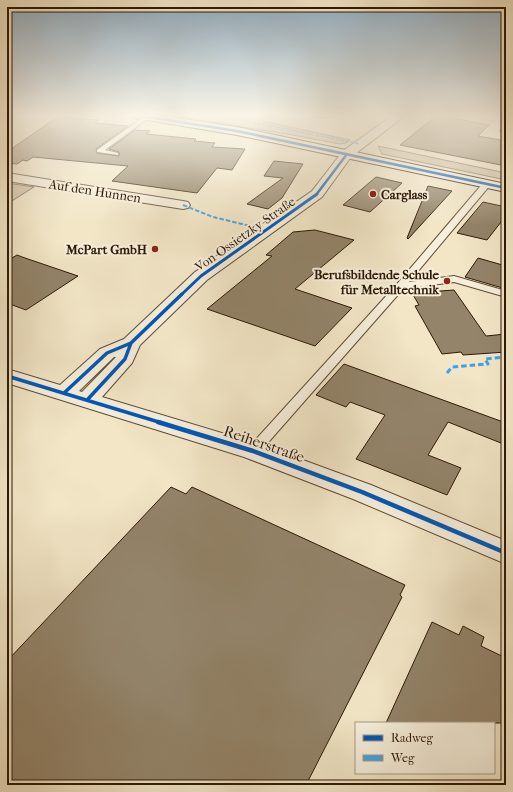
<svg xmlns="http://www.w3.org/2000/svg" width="513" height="792" font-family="'IM FELL French Canon',serif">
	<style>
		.green { fill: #d1c3a6; stroke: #7f6e56 }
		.building { fill: #93846a; stroke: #2d1906 }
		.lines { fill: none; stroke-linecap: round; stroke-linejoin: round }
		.lane-casing { stroke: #5e4c36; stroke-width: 2 }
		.street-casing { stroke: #5e4c36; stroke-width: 2 }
		.secondary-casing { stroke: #2d1906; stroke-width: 2 }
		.lane { fill: #f7efdb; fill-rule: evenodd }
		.street { fill: #f7efdb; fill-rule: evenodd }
		.secondary { fill: #f7efdb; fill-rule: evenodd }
		.quiet-far2 { stroke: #3ea2e9; stroke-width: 1.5; stroke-dasharray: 3.5 1.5; stroke-linecap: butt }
		.quiet-far1 { stroke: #3ea2e9; stroke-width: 2; stroke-dasharray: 4.5 2; stroke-linecap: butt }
		.quiet { stroke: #3ea2e9; stroke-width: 3; stroke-dasharray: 5.5 3; stroke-linecap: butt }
		.cycleway-far3-casing { stroke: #f7efdb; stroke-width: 4 }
		.cycleway-far2-casing { stroke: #f7efdb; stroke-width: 5 }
		.cycleway-far1-casing { stroke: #f7efdb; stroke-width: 6 }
		.cycleway-casing { stroke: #f7efdb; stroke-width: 7 }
		.cycleway-far3 { stroke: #0057b8; stroke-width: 2.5 }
		.cycleway-far2 { stroke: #0057b8; stroke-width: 3 }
		.cycleway-far1 { stroke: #0057b8; stroke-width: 3.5 }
		.cycleway { stroke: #0057b8; stroke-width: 4.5 }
		.poi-dot { fill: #8f2418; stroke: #f7efdb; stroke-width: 1.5 }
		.labels { text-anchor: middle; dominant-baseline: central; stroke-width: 4; stroke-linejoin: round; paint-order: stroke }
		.far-street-label { font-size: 13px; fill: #2d1906; stroke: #f7efdb }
		.far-poi-label { font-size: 13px; font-weight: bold; fill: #2d1906; stroke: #f7efdb; text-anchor: end }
		.street-label { font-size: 15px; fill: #2d1906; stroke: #f7efdb }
	</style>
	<rect width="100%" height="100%" fill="#f2e6c7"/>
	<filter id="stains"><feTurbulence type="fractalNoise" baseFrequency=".005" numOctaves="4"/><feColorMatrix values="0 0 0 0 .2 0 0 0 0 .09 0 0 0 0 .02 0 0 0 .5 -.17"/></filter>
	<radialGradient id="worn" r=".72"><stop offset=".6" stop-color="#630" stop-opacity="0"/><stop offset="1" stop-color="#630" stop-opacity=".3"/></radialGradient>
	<path class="green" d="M 167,115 L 235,115 L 350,140 L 346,143 L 340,144 L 287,134 Z
		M 378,146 L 506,173 L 506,180 L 382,154 Z
		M 7,183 L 34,187 L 7,204 Z"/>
	<path class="building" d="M 437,115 L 489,125 L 478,136 L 506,141 L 506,166 L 400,145 Z
		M 57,117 L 99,120 L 95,123 L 128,126 L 96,149 L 97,153 L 119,156 L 119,152 L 109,149 L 135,130 L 150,131 L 146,134 L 196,139 L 194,141 L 215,143 L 212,147 L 245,149 L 232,170 L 217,168 L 197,193 L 112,181 L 128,166 L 33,157 L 27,161 L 23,160 L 17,164 L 7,163 L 7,152 Z
		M 274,161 L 303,164 L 282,198 L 268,209 L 247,204 L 283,178 L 264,176 Z
		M 376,177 L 402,183 L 370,212 L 343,205 Z
		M 428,186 L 452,191 L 408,239 L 407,238 Z
		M 483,202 L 506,207 L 506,223 L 501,222 L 487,240 L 457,233 Z
		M 315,230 L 354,240 L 295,289 L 352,308 L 315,346 L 207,309 L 272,256 L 266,255 L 293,232 Z
		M 17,255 L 25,258 L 78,276 L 26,310 L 7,303 L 7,261 Z
		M 478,258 L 506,266 L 506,289 L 465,277 Z
		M 454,290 L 486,336 L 506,334 L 506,352 L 463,355 L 461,352 L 442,354 L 415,306 L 419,305 L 412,293 Z
		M 344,364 L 506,423 L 506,445 L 448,422 L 428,455 L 461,468 L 447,495 L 356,459 L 385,415 L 350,402 L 346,407 L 316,395 Z
		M 171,487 L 186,494 L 192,487 L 405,585 L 400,595 L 402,597 L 306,785 L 7,785 L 7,661 Z
		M 432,622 L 459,635 L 463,626 L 484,637 L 481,646 L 506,658 L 506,723 L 386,723 Z"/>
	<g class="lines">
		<defs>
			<path id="lane" d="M 311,115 L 336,115 C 331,118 316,118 311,115 Z
				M 145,116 L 150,117 L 105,150 L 118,153 L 118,155 L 97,152 L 97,150 Z
				M 506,126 L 506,136 L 500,131 Z
				M 484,182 L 490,182 L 491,184 L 409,282 L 454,276 L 506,291 L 506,297 L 454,282 L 403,289 L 258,454 L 253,456 L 248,454 L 246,451 L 248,448 L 397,284 Z"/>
			<path id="street" d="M 393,115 L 406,115 L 351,157 L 322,197 L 207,280 L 140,345 L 132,363 L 102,397 L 262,445 L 371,485 L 506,541 L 506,564 L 353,499 L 244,457 L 7,383 L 7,369 L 60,385 L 100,349 L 124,339 L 195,272 L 312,191 L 343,151 ZM 114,357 L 116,357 L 82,392 L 79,391 Z
				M 7,173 L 183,201 L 188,202 L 190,205 L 188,208 L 183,209 L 7,181 Z"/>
			<path id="secondary" d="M 129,115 L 156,115 L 237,127 L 506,184 L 506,192 L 237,135 L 135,118 Z"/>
		</defs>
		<use href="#lane" class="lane-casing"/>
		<use href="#street" class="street-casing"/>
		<use href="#secondary" class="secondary-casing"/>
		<use href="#lane" class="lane"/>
		<use href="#street" class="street"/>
		<use href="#secondary" class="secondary"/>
		<path class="quiet-far2" d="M 218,115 L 360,144"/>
		<path class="quiet-far1" d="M 183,205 L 213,217 L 267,230"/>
		<path class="quiet" d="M 447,373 L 452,367 L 488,364 L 485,359 L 506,357"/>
		<defs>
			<path id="cycleway-far3" d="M 135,115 L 237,131 L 506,188
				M 316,195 L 347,154"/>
			<path id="cycleway-far2" d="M 181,295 L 201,276 L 317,194"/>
			<path id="cycleway-far1" d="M 7,376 L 162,423
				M 64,393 L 107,353 L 131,343 L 182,294
				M 88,399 L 125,359 L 131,343"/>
			<path id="cycleway" d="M 158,422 L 253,451 L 362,492 L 506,553"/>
		</defs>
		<use href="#cycleway-far3" class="cycleway-far3-casing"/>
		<use href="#cycleway-far2" class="cycleway-far2-casing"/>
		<use href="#cycleway-far1" class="cycleway-far1-casing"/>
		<use href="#cycleway" class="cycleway-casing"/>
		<use href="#cycleway-far3" class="cycleway-far3"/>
		<use href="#cycleway-far2" class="cycleway-far2"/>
		<use href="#cycleway-far1" class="cycleway-far1"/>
		<use href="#cycleway" class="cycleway"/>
	</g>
	<linearGradient id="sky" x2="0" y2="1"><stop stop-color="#91acc0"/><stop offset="0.51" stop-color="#f9f4e6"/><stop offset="1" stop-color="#f9f4e6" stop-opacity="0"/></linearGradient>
	<rect width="513" height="226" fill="url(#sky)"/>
	<g class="poi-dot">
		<circle cx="373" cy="194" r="4"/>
		<circle cx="155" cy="249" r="4"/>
		<circle cx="447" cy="281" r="4"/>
	</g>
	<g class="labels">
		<g class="far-street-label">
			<text transform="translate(95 191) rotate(9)">Auf den Hunnen</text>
			<text transform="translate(245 234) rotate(-35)">Von-Ossietzky-Straße</text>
		</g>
		<g class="far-poi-label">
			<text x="381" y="194" text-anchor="start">Carglass</text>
			<text x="147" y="249">McPart GmbH</text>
			<text x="439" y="274">Berufsbildende Schule<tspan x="439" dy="15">für Metalltechnik</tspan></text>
		</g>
		<g class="street-label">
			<text transform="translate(264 444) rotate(19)">Reiherstraße</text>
		</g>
	</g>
	<rect width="513" height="792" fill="none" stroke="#f2e6c7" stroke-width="24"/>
	<rect x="8" y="8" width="497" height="776" fill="none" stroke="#2d1906" stroke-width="2"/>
	<rect x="12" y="12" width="489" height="768" fill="none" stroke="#2d1906"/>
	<rect x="355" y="722" width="140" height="52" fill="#f7efdb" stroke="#a69986"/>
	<rect x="363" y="735" width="20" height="6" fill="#0057b8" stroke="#a69986"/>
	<text x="391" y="742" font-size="12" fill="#2d1906">Radweg</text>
	<rect x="363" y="755" width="20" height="6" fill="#3ea2e9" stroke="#a69986"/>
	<text x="391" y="762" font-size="12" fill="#2d1906">Weg</text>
	<rect width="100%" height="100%" filter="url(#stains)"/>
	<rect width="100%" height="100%" fill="url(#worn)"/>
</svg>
